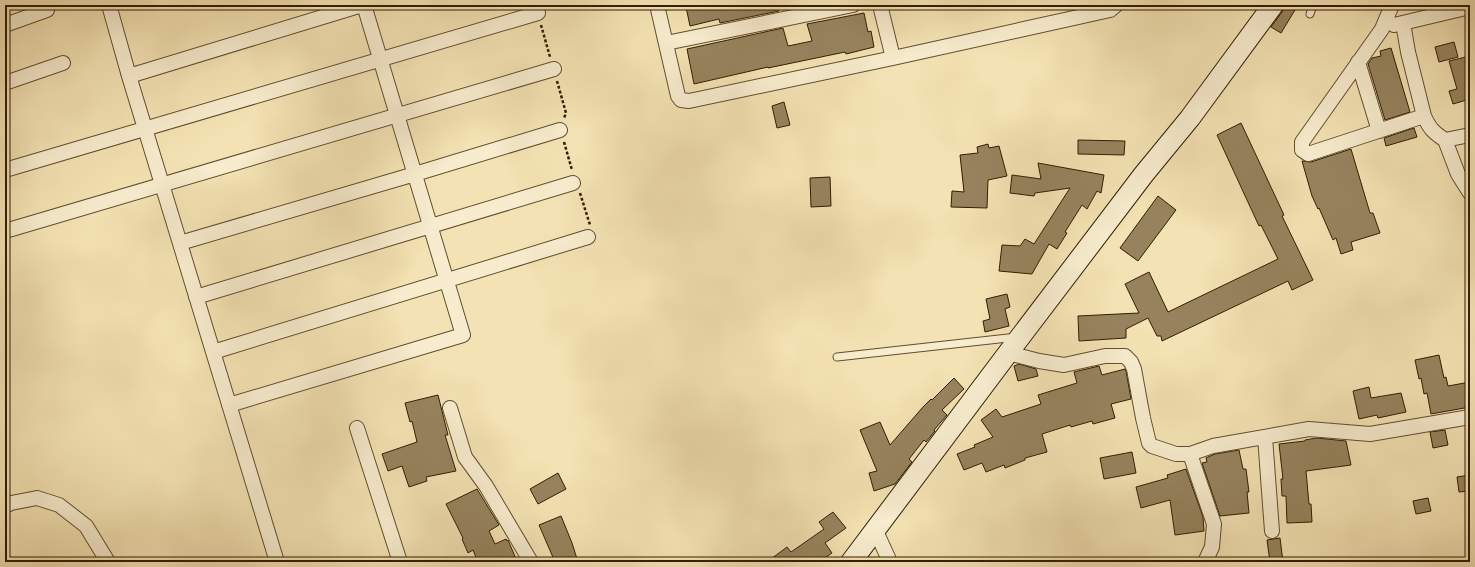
<svg xmlns="http://www.w3.org/2000/svg" width="1475" height="567" font-family="Alegreya,serif">
	<style>
		.building { fill: #96835e; stroke: #321d01 }
		.lines { fill: none; stroke-linecap: round; stroke-linejoin: round }
		.lane-casing { stroke: #624e2e; stroke-width: 9 }
		.street-casing { stroke: #624e2e; stroke-width: 16 }
		.secondary-casing { stroke: #321d01; stroke-width: 22 }
		.path { stroke: #321d01; stroke-width: 2.5; stroke-dasharray: 3 2; stroke-linecap: butt }
		.lane { stroke: #f7ecce; stroke-width: 7 }
		.street { stroke: #f7ecce; stroke-width: 14 }
		.secondary { stroke: #f7ecce; stroke-width: 20 }
	</style>
	<rect width="100%" height="100%" fill="#f3e2b3"/>
	<filter id="stains"><feTurbulence type="fractalNoise" baseFrequency=".005" numOctaves="4"/><feColorMatrix values="0 0 0 0 .2 0 0 0 0 .09 0 0 0 0 .02 0 0 0 .5 -.17"/></filter>
	<radialGradient id="worn" r=".72"><stop offset=".6" stop-color="#630" stop-opacity="0"/><stop offset="1" stop-color="#630" stop-opacity=".3"/></radialGradient>
	<path class="building" d="M 696,5 L 777,5 L 779,11 L 720,23 L 719,19 L 690,26 L 686,7 Z
		M 1284,5 L 1298,5 L 1281,33 L 1271,27 L 1282,12 Z
		M 864,13 L 868,32 L 871,31 L 874,47 L 846,54 L 845,52 L 768,68 L 768,67 L 694,84 L 687,49 L 783,28 L 788,46 L 812,41 L 807,24 Z
		M 1454,42 L 1458,57 L 1439,62 L 1435,47 Z
		M 1391,48 L 1410,112 L 1385,120 L 1368,64 L 1372,58 L 1381,56 L 1380,51 Z
		M 1470,56 L 1470,99 L 1453,104 L 1449,91 L 1457,89 L 1449,61 Z
		M 784,102 L 790,125 L 777,128 L 772,106 Z
		M 1241,123 L 1284,215 L 1282,216 L 1313,280 L 1292,290 L 1288,281 L 1162,341 L 1161,336 L 1157,336 L 1148,318 L 1126,329 L 1126,338 L 1079,341 L 1078,316 L 1139,313 L 1125,284 L 1149,272 L 1168,312 L 1278,259 L 1261,225 L 1259,226 L 1217,135 Z
		M 1414,128 L 1417,137 L 1386,146 L 1384,138 Z
		M 1078,140 L 1125,141 L 1124,155 L 1078,154 Z
		M 988,144 L 989,148 L 999,146 L 1007,176 L 988,180 L 987,208 L 951,207 L 952,191 L 964,192 L 960,155 L 978,153 L 977,147 Z
		M 1351,149 L 1370,213 L 1373,213 L 1380,233 L 1351,242 L 1353,250 L 1341,254 L 1336,238 L 1333,240 L 1319,208 L 1318,209 L 1312,196 L 1302,161 L 1311,162 Z
		M 1038,163 L 1104,175 L 1101,193 L 1097,191 L 1087,209 L 1082,205 L 1065,232 L 1067,233 L 1057,249 L 1049,244 L 1032,274 L 999,271 L 1002,245 L 1020,246 L 1025,239 L 1034,244 L 1070,188 L 1035,193 L 1034,196 L 1010,193 L 1012,175 L 1041,179 Z
		M 830,177 L 831,206 L 811,207 L 810,178 Z
		M 1158,196 L 1176,210 L 1138,261 L 1120,248 Z
		M 1007,294 L 1010,307 L 1005,309 L 1009,326 L 985,332 L 983,321 L 990,319 L 986,299 Z
		M 1439,355 L 1444,378 L 1446,377 L 1448,386 L 1470,382 L 1470,407 L 1431,414 L 1427,393 L 1424,394 L 1421,378 L 1419,379 L 1415,360 Z
		M 1019,364 L 1036,369 L 1038,376 L 1018,381 L 1014,366 Z
		M 1099,366 L 1102,375 L 1125,369 L 1126,371 L 1131,399 L 1111,404 L 1115,418 L 1093,424 L 1092,421 L 1071,427 L 1070,425 L 1042,434 L 1047,452 L 1025,458 L 1025,460 L 1005,468 L 1004,465 L 986,472 L 982,463 L 964,470 L 957,454 L 975,447 L 974,445 L 993,437 L 981,420 L 996,409 L 1002,417 L 1041,404 L 1038,395 L 1077,383 L 1074,372 Z
		M 954,378 L 964,389 L 942,410 L 947,415 L 934,430 L 935,431 L 926,442 L 924,440 L 909,459 L 912,462 L 895,484 L 874,491 L 869,473 L 877,471 L 860,430 L 880,422 L 890,445 L 923,407 L 931,399 L 932,400 Z
		M 1369,387 L 1371,398 L 1401,393 L 1406,412 L 1378,418 L 1377,415 L 1359,419 L 1353,391 Z
		M 438,395 L 448,435 L 445,435 L 456,471 L 426,477 L 427,481 L 409,487 L 402,466 L 388,471 L 382,454 L 417,442 L 412,421 L 410,422 L 405,403 Z
		M 1445,430 L 1448,445 L 1433,448 L 1430,432 Z
		M 1317,438 L 1346,441 L 1351,465 L 1306,471 L 1309,504 L 1311,504 L 1312,522 L 1287,523 L 1286,496 L 1282,496 L 1281,479 L 1283,479 L 1279,444 L 1305,441 L 1305,440 Z
		M 1239,450 L 1243,469 L 1246,469 L 1249,492 L 1247,492 L 1249,513 L 1220,516 L 1202,463 L 1207,462 L 1206,458 L 1215,454 Z
		M 1132,452 L 1136,473 L 1104,479 L 1100,458 Z
		M 1186,469 L 1203,517 L 1204,531 L 1175,535 L 1170,500 L 1141,508 L 1136,487 L 1168,478 L 1167,475 Z
		M 558,473 L 566,489 L 538,504 L 530,489 Z
		M 1470,475 L 1470,491 L 1459,492 L 1457,477 Z
		M 477,489 L 499,525 L 489,531 L 495,544 L 506,539 L 507,541 L 508,540 L 516,559 L 508,562 L 478,562 L 473,550 L 468,553 L 462,539 L 463,538 L 446,504 Z
		M 1428,498 L 1431,511 L 1416,514 L 1413,501 Z
		M 833,512 L 846,528 L 825,543 L 832,553 L 819,562 L 767,562 L 787,547 L 791,552 L 824,529 L 819,522 Z
		M 561,516 L 572,543 L 578,562 L 555,562 L 539,525 Z
		M 1280,538 L 1283,562 L 1270,562 L 1267,540 Z"/>
	<g class="lines">
		<defs>
			<path id="lane" d="M 1310,14 L 1313,5
				M 837,357 L 1017,337"/>
			<path id="street" d="M 109,5 L 129,76 L 277,562
				M 657,5 L 678,96 L 681,100 L 689,101 L 893,58 L 1110,10 L 1116,5
				M 880,5 L 893,58
				M 1392,5 L 1382,29 L 1302,142 L 1302,150 L 1308,154 L 1424,116
				M 1403,23 L 1408,52 L 1424,116 C 1430,129 1433,132 1445,140 L 1470,135
				M 5,25 L 47,10
				M 1394,25 L 1470,7
				M 666,43 L 853,5
				M 1358,62 L 1379,131
				M 129,76 L 362,5
				M 5,83 L 63,63
				M 1445,140 L 1458,174 L 1470,193
				M 5,170 L 538,13
				M 5,231 L 554,69
				M 180,243 L 415,174 L 560,130
				M 196,297 L 573,183
				M 213,352 L 588,237
				M 1008,353 L 1039,361 L 1064,365 L 1105,356 L 1125,356 L 1131,362 L 1134,369 L 1143,418 L 1149,443 L 1152,446 L 1176,454 L 1190,454 L 1213,446 L 1309,429 L 1370,434 L 1470,417
				M 229,405 L 463,335 L 364,5
				M 450,408 L 465,457 L 486,486 L 531,562
				M 357,428 L 400,562
				M 1265,437 L 1272,531
				M 1190,454 L 1214,524 L 1212,547 L 1205,562
				M 5,506 L 11,503 L 37,498 L 59,505 L 86,526 L 108,562
				M 875,529 L 890,562"/>
			<path id="secondary" d="M 851,562 L 1008,353 L 1144,174 L 1190,118 L 1273,5"/>
		</defs>
		<use href="#lane" class="lane-casing"/>
		<use href="#street" class="street-casing"/>
		<use href="#secondary" class="secondary-casing"/>
		<path class="path" d="M 541,25 L 550,57
			M 557,81 L 566,113 L 564,118
			M 564,142 L 572,170
			M 580,193 L 590,225"/>
		<use href="#lane" class="lane"/>
		<use href="#street" class="street"/>
		<use href="#secondary" class="secondary"/>
	</g>
	<rect width="1475" height="567" fill="none" stroke="#f3e2b3" stroke-width="20"/>
	<rect x="6" y="6" width="1463" height="555" fill="none" stroke="#321d01" stroke-width="2"/>
	<rect x="10" y="10" width="1455" height="547" fill="none" stroke="#321d01"/>
	<rect width="100%" height="100%" filter="url(#stains)"/>
	<rect width="100%" height="100%" fill="url(#worn)"/>
</svg>
